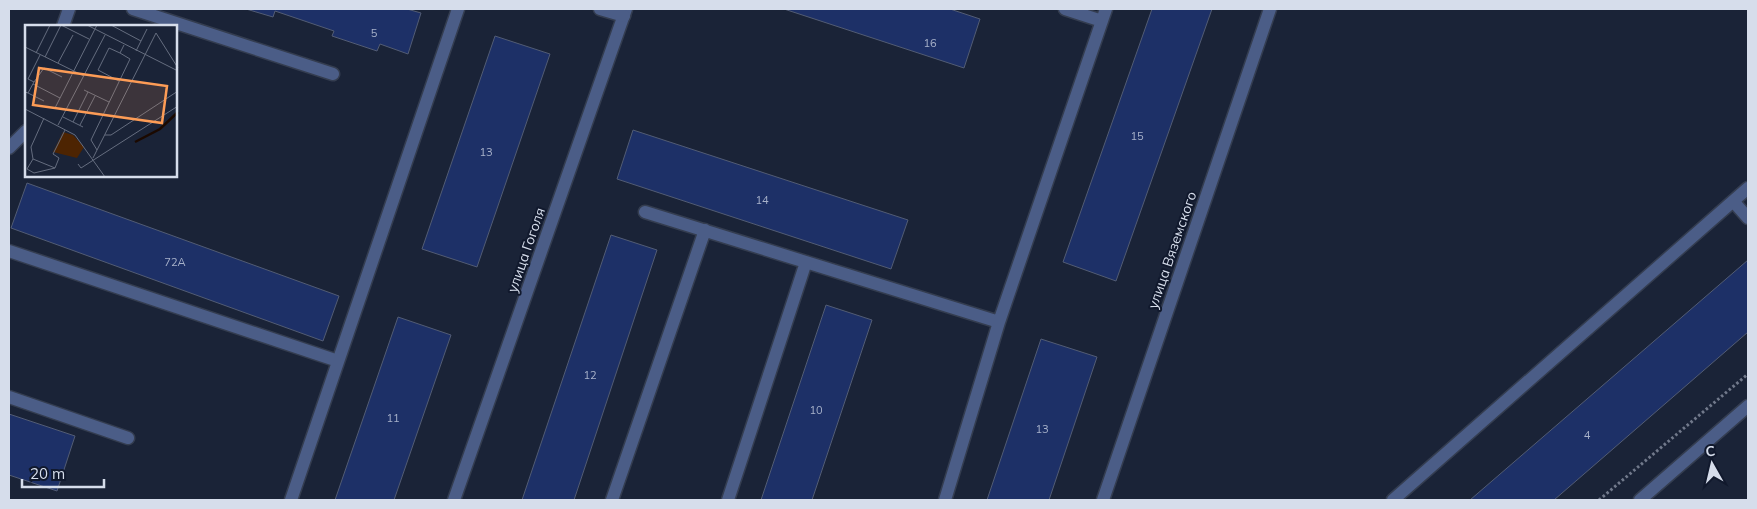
<svg xmlns="http://www.w3.org/2000/svg" width="1757" height="509" font-family="Mulish,sans-serif">
	<style>
		.building { fill: #1d3067; stroke: #525c74 }
		.lines { fill: none; stroke-linecap: round; stroke-linejoin: round }
		.service-casing { stroke: #343d50; stroke-width: 15 }
		.pedestrian-casing { stroke: #343d50; stroke-width: 15 }
		.minor-casing { stroke: #343d50; stroke-width: 15 }
		.tertiary-casing { stroke: #343d50; stroke-width: 15 }
		.path { stroke: #71798b; stroke-width: 3; stroke-dasharray: 2.5 2.5; stroke-linecap: butt }
		.service { stroke: #4b5d87; stroke-width: 12 }
		.pedestrian { stroke: #4b5d87; stroke-width: 12 }
		.minor { stroke: #4b5d87; stroke-width: 12 }
		.tertiary { stroke: #4b5d87; stroke-width: 12 }
		.labels { text-anchor: middle; dominant-baseline: central; stroke-width: 4; stroke-linejoin: round; paint-order: stroke }
		.number-label { font-size: 11px; fill: #a8b2ca }
		.street-label { font-size: 14px; fill: #d6ddeb; stroke: #11192d }
		.inset-river { fill: none; stroke: #1b0900; stroke-width: 2.5 }
		.inset-road { fill: none; stroke: #656d7f; stroke-width: 1 }
		.view { fill: #fd9c56; fill-opacity: 0.15; stroke: #fd9c56; stroke-width: 2.5 }
		.inset-edge { fill: none; stroke: #d6ddeb; stroke-width: 2.5 }
	</style>
	<rect width="100%" height="100%" fill="#1a2337"/>
	<path class="building" d="M 246,9 L 407,9 L 421,13 L 408,54 L 380,44 L 377,51 L 332,36 L 334,31 L 275,11 L 273,17 Z
		M 784,9 L 950,9 L 980,19 L 964,68 Z
		M 1152,9 L 1212,9 L 1116,281 L 1063,262 Z
		M 495,36 L 550,54 L 477,267 L 422,249 Z
		M 633,130 L 908,220 L 891,269 L 617,179 Z
		M 27,183 L 339,296 L 323,341 L 11,228 Z
		M 611,235 L 657,250 L 574,500 L 522,500 Z
		M 1748,260 L 1748,332 L 1554,500 L 1470,500 Z
		M 826,305 L 872,320 L 812,500 L 761,500 Z
		M 398,317 L 451,335 L 394,500 L 335,500 Z
		M 1041,339 L 1097,357 L 1049,500 L 987,500 Z
		M 9,414 L 75,436 L 57,491 L 9,475 Z"/>
	<g class="lines">
		<defs>
			<path id="service" d="M 133,9 L 333,74
				M 1065,9 L 1102,21
				M 63,26 L 69,9
				M 9,148 L 26,131
				M 1733,201 L 1748,218
				M 645,212 L 999,322
				M 9,251 L 338,361
				M 9,397 L 128,438
				M 291,500 L 458,9
				M 612,500 L 705,230
				M 728,500 L 806,262
				M 945,500 L 999,322 L 1106,9
				M 1393,500 L 1748,188"/>
			<path id="pedestrian" d="M 454,500 L 626,9"/>
			<path id="minor" d="M 600,9 L 624,16
				M 1640,500 L 1748,406"/>
			<path id="tertiary" d="M 1103,500 L 1270,9"/>
		</defs>
		<use href="#service" class="service-casing"/>
		<use href="#pedestrian" class="pedestrian-casing"/>
		<use href="#minor" class="minor-casing"/>
		<use href="#tertiary" class="tertiary-casing"/>
		<path class="path" d="M 1599,500 L 1748,374"/>
		<use href="#service" class="service"/>
		<use href="#pedestrian" class="pedestrian"/>
		<use href="#minor" class="minor"/>
		<use href="#tertiary" class="tertiary"/>
	</g>
	<g class="labels">
		<g class="number-label">
			<text x="374" y="33">5</text>
			<text x="930" y="43">16</text>
			<text x="1137" y="136">15</text>
			<text x="486" y="152">13</text>
			<text x="762" y="200">14</text>
			<text x="175" y="262">72А</text>
			<text x="590" y="375">12</text>
			<text x="816" y="410">10</text>
			<text x="393" y="418">11</text>
			<text x="1042" y="429">13</text>
			<text x="1587" y="435">4</text>
		</g>
		<g class="street-label">
			<text transform="translate(526 250) rotate(-71)">улица Гоголя</text>
			<text transform="translate(1172 250) rotate(-71)">улица Вяземского</text>
		</g>
	</g>
	<g transform="translate(25 25)">
		<rect width="152" height="152" fill="#1a2337"/>
		<path d="M 38,107 L 48,110 L 59,122 L 52,133 L 28,127 Z" fill="#4d2402"/>
		<path class="inset-river" d="M 110,117 L 135,104 L 153,87"/>
		<path class="inset-road" d="M 62,0 L 153,46M 86,0 L 116,16M 0,22 L 59,51M 111,26 L 122,4M 11,28 L 25,0M 20,32 L 36,0 L 64,14M 33,38 L 48,10M 94,56 L 73,45 L 84,23 L 95,28 L 99,20M 9,57 L 19,43 L 37,52M 8,59 L 35,73M 59,65 L 84,77M 0,67 L 3,68 L 9,57 L 3,54 L 15,30M 3,68 L 19,76M 30,83 L 72,0M 0,84 L 50,110 L 80,152M 38,92 L 58,102M 19,93 L 6,122 L 8,134 L 2,144 L 9,148 L 30,143 L 34,133 L 28,129 L 40,105M 48,97 L 63,67M 33,100 L 80,10M 55,100 L 70,71M 80,110 L 86,110 L 153,66M 72,125 L 66,115 L 105,34 L 95,28M 68,133 L 131,8 L 153,43M 8,134 L 30,143M 53,139 L 56,143 L 153,81"/>
		<path class="view" d="M 14,43 L 142,61 L 137,98 L 8,80 Z"/>
		<rect width="152" height="152" class="inset-edge"/>
	</g>
	<rect width="1757" height="509" fill="none" stroke="#d6ddeb" stroke-width="20"/>
	<g transform="translate(1712 464) rotate(352)" stroke="#11192d" stroke-width="4" paint-order="stroke">
	<path d="M0-4L9 19L0 12L-9 19Z" fill="#d6ddeb"/>
	<text y="-8" font-size="14" font-weight="bold" text-anchor="middle" fill="#d6ddeb">С</text>
	</g>
	<path d="M22 479v8h82v-8" fill="none" stroke="#d6ddeb" stroke-width="2.5"/>
	<text x="30" y="479" font-size="15" fill="#d6ddeb" stroke="#11192d" stroke-width="4" paint-order="stroke">20 m</text>
</svg>
